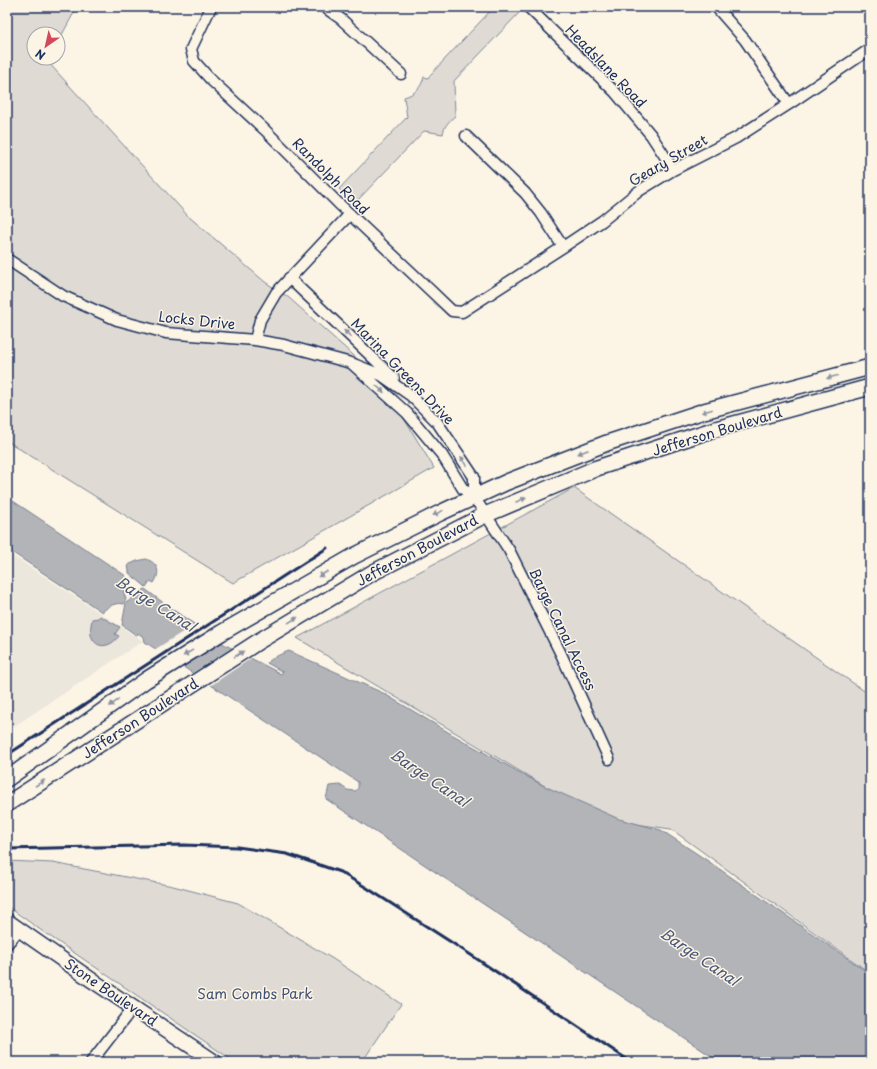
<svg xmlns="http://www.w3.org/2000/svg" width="877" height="1069" font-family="'Playpen Sans',sans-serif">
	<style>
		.built { fill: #ece7dc }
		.green { fill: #dfdbd4; stroke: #7d8599 }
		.water { fill: #b2b4b8; stroke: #767f94 }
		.pier { fill: #fcf5e5 }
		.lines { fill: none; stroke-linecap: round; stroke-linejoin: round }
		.street-casing { stroke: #1b2f5e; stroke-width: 13 }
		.secondary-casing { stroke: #1b2f5e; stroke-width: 17 }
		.primary-casing { stroke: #1b2f5e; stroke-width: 18 }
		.street { stroke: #fcf5e5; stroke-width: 10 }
		.secondary { stroke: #fcf5e5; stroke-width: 14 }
		.primary { stroke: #fcf5e5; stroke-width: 15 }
		.rail { stroke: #1b2f5e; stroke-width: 3 }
		.oneway { fill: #8c92a2 }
		.labels { text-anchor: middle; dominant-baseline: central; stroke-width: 3; stroke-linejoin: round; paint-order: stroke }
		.street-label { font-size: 14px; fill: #1b2f5e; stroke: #fcf5e5 }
		.park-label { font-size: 14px; fill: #425176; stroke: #fcf5e5 }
		.water-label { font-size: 15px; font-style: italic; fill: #485779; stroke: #fcf5e5 }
	</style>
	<rect width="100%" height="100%" fill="#fcf5e5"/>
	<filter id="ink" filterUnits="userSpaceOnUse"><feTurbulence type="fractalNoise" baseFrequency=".025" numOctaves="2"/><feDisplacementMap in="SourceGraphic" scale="8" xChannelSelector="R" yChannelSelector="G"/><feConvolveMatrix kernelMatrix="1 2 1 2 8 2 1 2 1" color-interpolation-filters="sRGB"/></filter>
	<g filter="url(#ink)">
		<path class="built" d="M 7,552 L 143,641 L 7,731 Z"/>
		<path class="green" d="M 7,7 L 77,7 L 58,42 L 58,34 L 34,34 L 34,58 L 49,58 L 47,61 L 188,216 L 265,282 L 288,297 L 380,379 L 434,468 L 233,583 L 7,441 Z
			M 494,7 L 517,7 L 517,11 L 519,13 L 454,81 L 455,116 C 449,121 444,126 443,134 L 424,131 L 354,204 L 339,189 L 407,117 L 404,97 C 415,94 421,88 424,77 L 428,78 L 431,74 Z
			M 574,488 L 870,695 L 870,973 L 671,829 L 600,819 L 297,638 Z
			M 7,861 L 53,863 L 173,886 L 238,903 L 333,959 L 401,1004 L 362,1062 L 235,1062 L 42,931 L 7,906 Z"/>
		<path class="water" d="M 7,497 L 126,576 C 123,584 122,591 126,599 L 124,604 C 115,602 109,606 102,612 L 7,549 Z
			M 146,559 C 158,563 161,572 154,583 L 150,581 L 146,587 L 129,573 L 129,571 L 128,565 L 137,561 Z
			M 145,589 L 169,607 L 222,643 L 281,674 L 283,672 L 267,663 C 273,657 281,654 289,651 L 383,693 L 453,735 L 542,785 L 619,819 L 661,830 L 708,861 L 870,974 L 870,1062 L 720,1062 L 326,799 L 329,786 L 340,785 L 347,790 L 355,791 C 359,789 358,786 358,782 L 214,687 L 148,644 L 145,642 L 144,637 L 139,634 L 136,635 L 122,625 L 126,603 Z
			M 100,616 L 120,627 L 115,634 L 119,636 C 111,647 96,651 91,635 C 90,630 91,624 92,619 L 98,618 Z"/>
		<path class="pier" d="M 197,623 L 222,640 L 180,667 L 154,650 Z
			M 233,647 L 253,657 L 210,686 L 191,674 Z"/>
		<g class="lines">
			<defs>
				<path id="street" d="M 211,7 L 191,49 L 194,61 L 211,80 L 265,130 L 338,203 L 430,290 L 452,311 L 462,312 L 563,247 L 602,221 L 639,191 L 673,170 L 736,138 L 789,104 L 870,49
					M 324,7 L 341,19 L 401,74
					M 528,7 L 615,92 L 651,135 L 664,155 L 673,170
					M 716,7 L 745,40 L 789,104
					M 466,136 L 525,193 L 541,213 L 563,247
					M 7,259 L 63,296 L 117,320 L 166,333 L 255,340 L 284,345 L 351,363 L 381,375 L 411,396
					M 289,278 L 394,378
					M 255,340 L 260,320 L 276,293 L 350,214
					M 351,363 L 407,413 L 442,455 L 463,489 L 474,497 L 509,550 L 561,654 L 609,759
					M 406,391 L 437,422 L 474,477 L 474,497
					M 7,944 L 20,929
					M 91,1062 L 125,1018 L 133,1007"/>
				<path id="secondary" d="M 7,921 L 93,981 L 215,1062"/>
				<path id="primary" d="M 7,779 L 146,680 L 221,633 L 354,556 L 440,513 L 507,482 L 607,443 L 704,411 L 870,367
					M 7,804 L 259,641 L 372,573 L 485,515 L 597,468 L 712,430 L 870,387"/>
			</defs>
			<use href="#street" class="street-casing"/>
			<use href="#secondary" class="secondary-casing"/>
			<use href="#primary" class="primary-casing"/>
			<use href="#street" class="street"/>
			<use href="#secondary" class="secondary"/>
			<use href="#primary" class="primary"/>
			<path class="rail" d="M 7,755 L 327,548
				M 7,849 L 184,845 L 237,847 L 287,854 L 308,861 L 340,872 L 367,888 L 471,955 L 631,1062"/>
		</g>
		<defs><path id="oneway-solid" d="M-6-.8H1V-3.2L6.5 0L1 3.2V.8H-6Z"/></defs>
		<g class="oneway">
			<use href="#oneway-solid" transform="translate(348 334) rotate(-137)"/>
			<use href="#oneway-solid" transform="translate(832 377) rotate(165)"/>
			<use href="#oneway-solid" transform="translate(380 389) rotate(42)"/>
			<use href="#oneway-solid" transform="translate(707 411) rotate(164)"/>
			<use href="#oneway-solid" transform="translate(583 452) rotate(159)"/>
			<use href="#oneway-solid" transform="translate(464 461) rotate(-125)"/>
			<use href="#oneway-solid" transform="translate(521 500) rotate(-23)"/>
			<use href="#oneway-solid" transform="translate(438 513) rotate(154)"/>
			<use href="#oneway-solid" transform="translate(323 574) rotate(150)"/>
			<use href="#oneway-solid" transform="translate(293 620) rotate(-31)"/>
			<use href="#oneway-solid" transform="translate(188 653) rotate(148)"/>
			<use href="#oneway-solid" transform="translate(239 654) rotate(-33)"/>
			<use href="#oneway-solid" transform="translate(114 703) rotate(144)"/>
			<use href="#oneway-solid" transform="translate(40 783) rotate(-33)"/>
		</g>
	</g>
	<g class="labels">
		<g class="street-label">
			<text transform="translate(606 66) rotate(46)">Headslane Road</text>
			<text transform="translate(668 160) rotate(-30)">Geary Street</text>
			<text transform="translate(331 176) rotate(45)">Randolph Road</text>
			<text transform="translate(197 320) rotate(6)">Locks Drive</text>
			<text transform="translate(403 371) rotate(46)">Marina Greens Drive</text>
			<text transform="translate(717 431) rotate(-17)">Jefferson Boulevard</text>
			<text transform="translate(417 550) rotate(-28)">Jefferson Boulevard</text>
			<text transform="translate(563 629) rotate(64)">Barge Canal Access</text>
			<text transform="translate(140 718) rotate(-33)">Jefferson Boulevard</text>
			<text transform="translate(111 992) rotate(34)">Stone Boulevard</text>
		</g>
		<g class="park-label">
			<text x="255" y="993">Sam Combs Park</text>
		</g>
		<g class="water-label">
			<text transform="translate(156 603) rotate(32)">Barge Canal</text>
			<text transform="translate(430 777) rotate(34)">Barge Canal</text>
			<text transform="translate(700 956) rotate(34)">Barge Canal</text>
		</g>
	</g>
	<rect width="877" height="1069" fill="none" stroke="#fcf5e5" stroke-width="24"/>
	<rect x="12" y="12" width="853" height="1045" fill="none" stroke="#1b2f5e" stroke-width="1.5" filter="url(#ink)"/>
	<g transform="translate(46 46) rotate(214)"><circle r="19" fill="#fcf5e5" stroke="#a2a6af"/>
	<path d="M0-3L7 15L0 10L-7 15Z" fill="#d1495b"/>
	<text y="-6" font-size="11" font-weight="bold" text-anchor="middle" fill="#1b2f5e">N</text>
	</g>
</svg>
